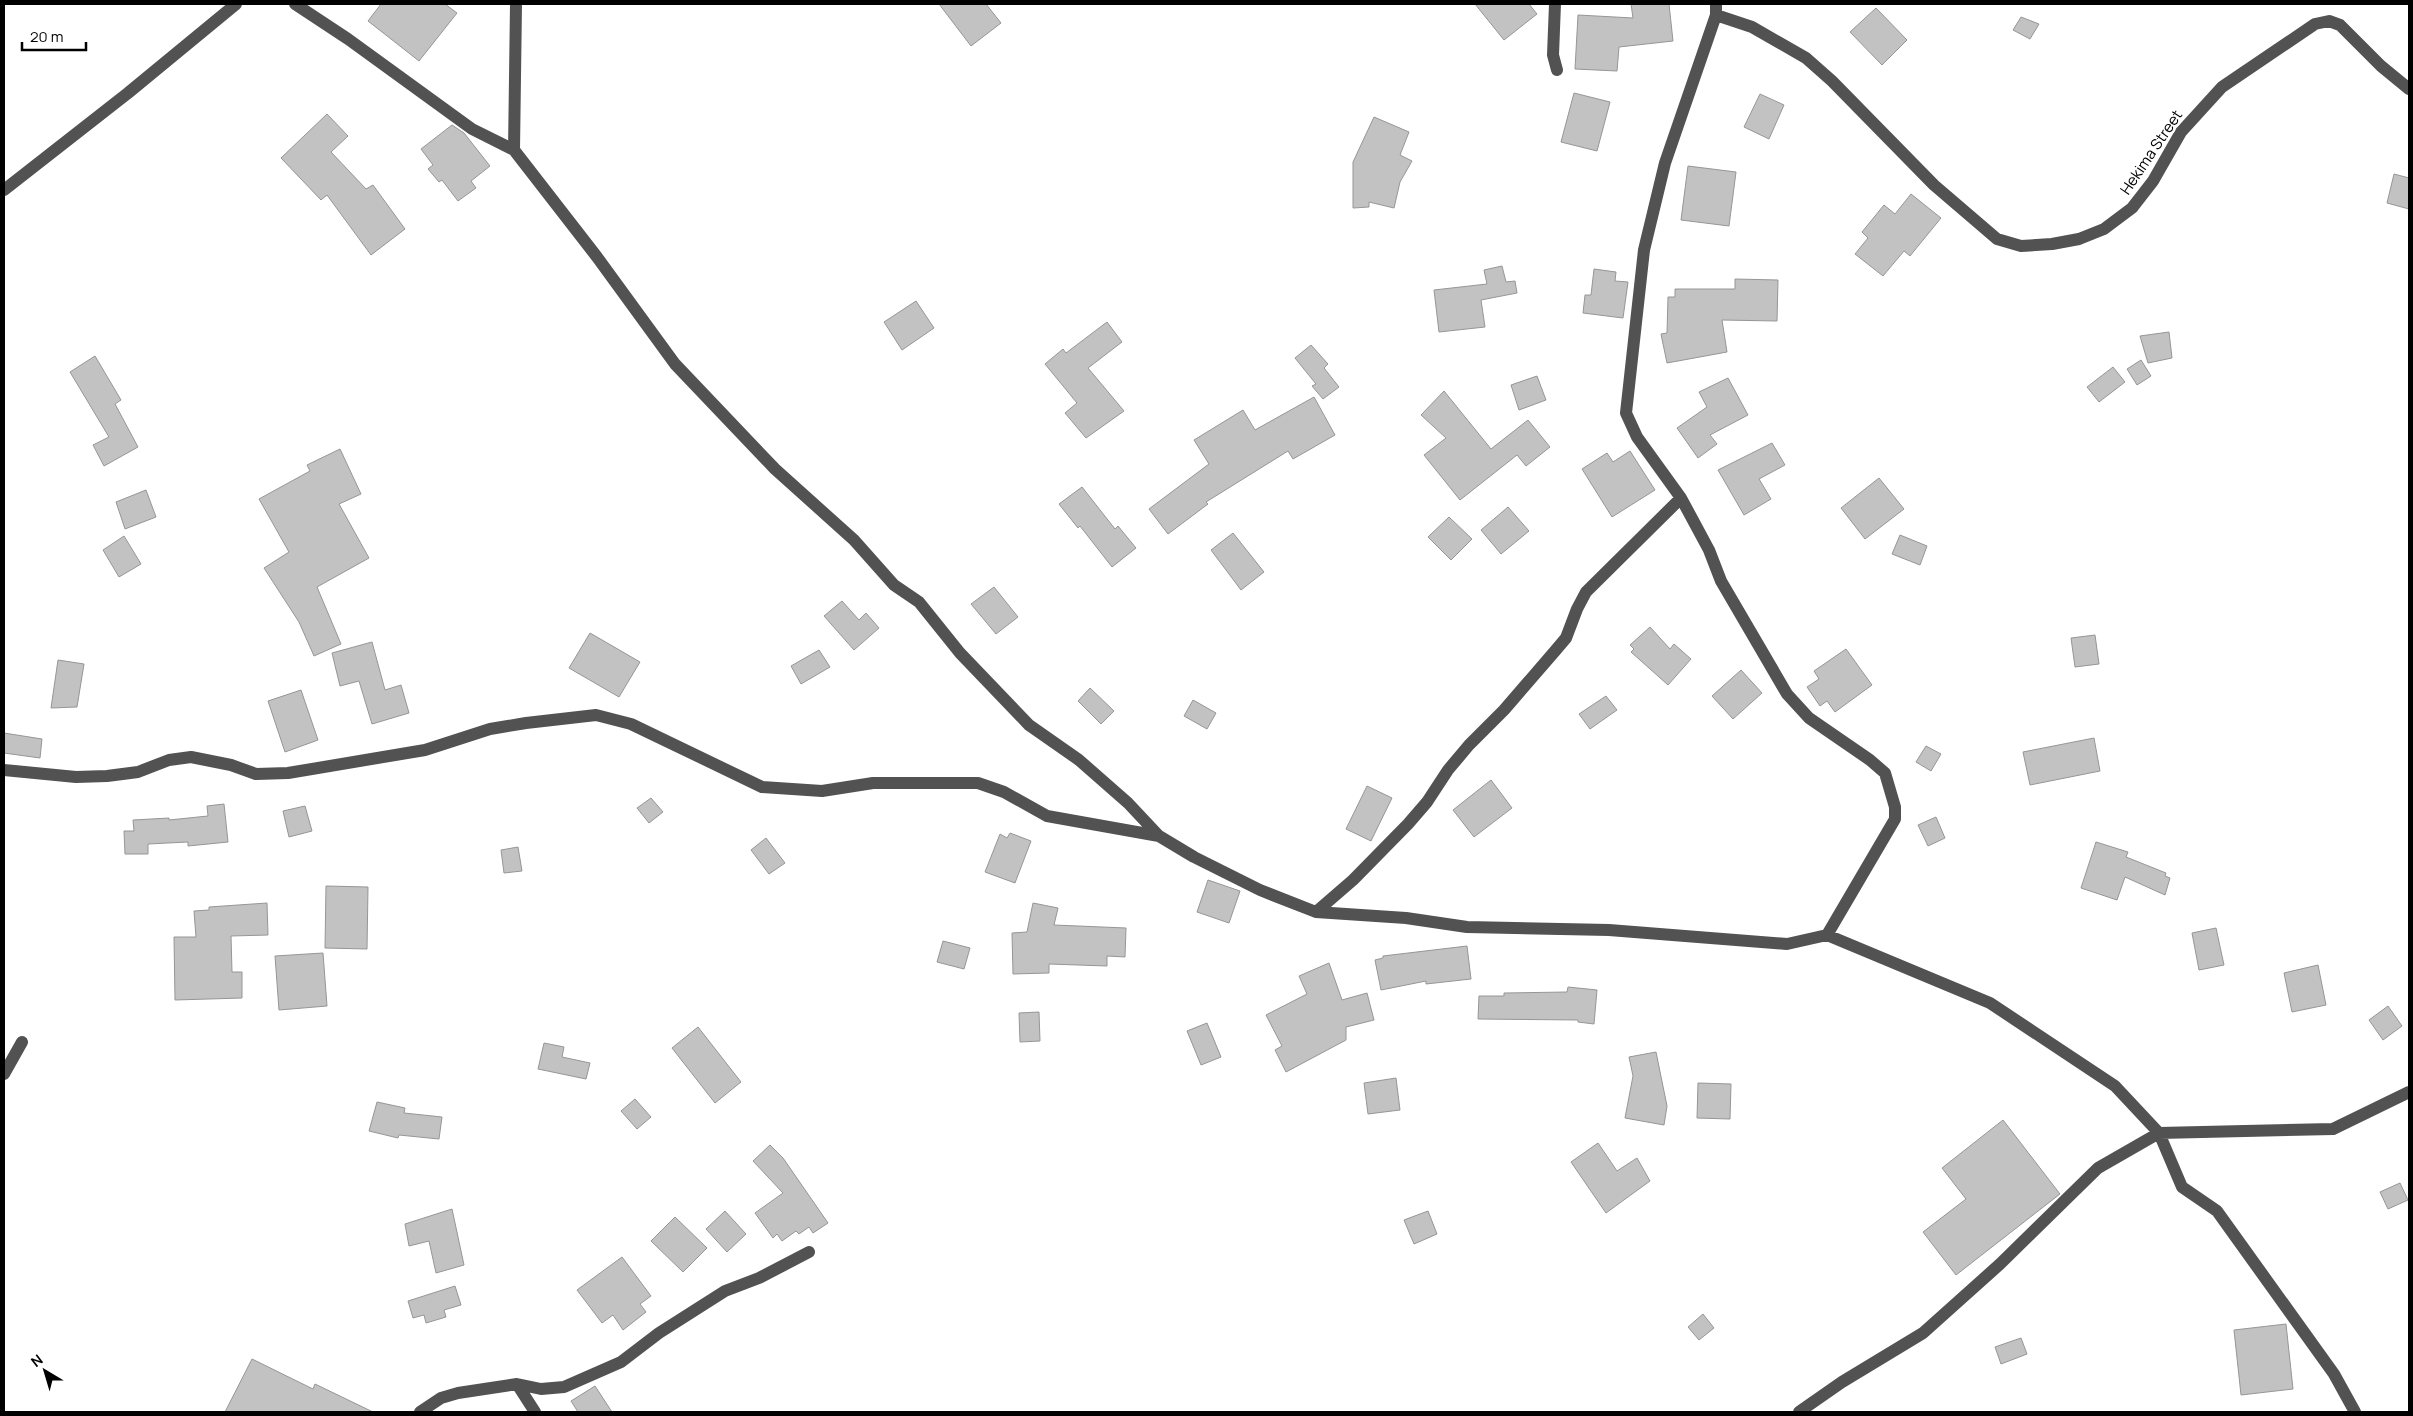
<svg xmlns="http://www.w3.org/2000/svg" width="2413" height="1416" font-family="Manrope,sans-serif">
	<style>
		.building { fill: #c2c2c2; stroke: #969696 }
		.lines { fill: none; stroke-linecap: round; stroke-linejoin: round }
		.minor { stroke: #525252; stroke-width: 12 }
		.labels { text-anchor: middle; dominant-baseline: central; stroke-width: 5; stroke-linejoin: round; paint-order: stroke }
		.street-label { font-size: 15px; fill: #000; stroke: #fff }
	</style>
	<rect width="100%" height="100%" fill="#fff"/>
	<path class="building" d="M 381,4 L 445,4 L 457,13 L 419,61 L 368,21 Z
		M 939,4 L 986,4 L 1001,23 L 971,46 Z
		M 1475,4 L 1529,4 L 1537,14 L 1504,40 Z
		M 1631,4 L 1669,4 L 1673,41 L 1619,47 L 1617,71 L 1575,69 L 1578,15 L 1633,18 Z
		M 1876,8 L 1907,40 L 1882,65 L 1850,32 Z
		M 2021,17 L 2039,24 L 2030,39 L 2013,30 Z
		M 1574,93 L 1610,102 L 1597,151 L 1561,142 Z
		M 1760,94 L 1784,105 L 1769,139 L 1744,127 Z
		M 327,114 L 348,136 L 331,152 L 366,189 L 373,185 L 405,229 L 371,255 L 327,195 L 321,200 L 281,158 Z
		M 1374,117 L 1409,132 L 1400,155 L 1412,161 L 1400,182 L 1394,208 L 1369,202 L 1369,207 L 1353,208 L 1353,162 Z
		M 452,125 L 464,133 L 490,166 L 471,181 L 476,188 L 458,201 L 442,180 L 439,182 L 428,169 L 433,165 L 421,149 Z
		M 1688,166 L 1736,172 L 1729,226 L 1681,220 Z
		M 2394,174 L 2409,178 L 2409,209 L 2387,203 Z
		M 1911,194 L 1941,218 L 1910,256 L 1904,251 L 1883,276 L 1855,254 L 1868,238 L 1862,232 L 1884,205 L 1895,214 Z
		M 1502,266 L 1506,282 L 1515,281 L 1517,293 L 1481,300 L 1485,327 L 1439,332 L 1434,290 L 1487,284 L 1484,270 Z
		M 1594,269 L 1616,272 L 1615,281 L 1628,282 L 1623,318 L 1583,313 L 1585,295 L 1591,295 Z
		M 1735,279 L 1778,280 L 1777,321 L 1722,320 L 1727,352 L 1667,363 L 1661,334 L 1667,333 L 1668,297 L 1675,297 L 1675,289 L 1735,289 Z
		M 916,301 L 934,328 L 902,350 L 884,322 Z
		M 1107,322 L 1122,342 L 1088,368 L 1124,411 L 1086,438 L 1065,413 L 1077,403 L 1045,364 L 1063,349 L 1066,353 Z
		M 2169,332 L 2172,358 L 2148,363 L 2140,336 Z
		M 1311,345 L 1328,364 L 1324,368 L 1339,387 L 1323,399 L 1312,386 L 1316,384 L 1295,358 Z
		M 95,356 L 121,400 L 115,404 L 138,447 L 104,466 L 93,445 L 109,437 L 70,372 Z
		M 2141,360 L 2151,376 L 2137,385 L 2127,369 Z
		M 2113,367 L 2125,382 L 2099,402 L 2087,387 Z
		M 1537,376 L 1546,400 L 1519,410 L 1511,385 Z
		M 1728,378 L 1748,415 L 1710,435 L 1717,444 L 1698,458 L 1677,428 L 1707,407 L 1699,392 Z
		M 1444,391 L 1491,449 L 1528,420 L 1550,447 L 1526,466 L 1517,455 L 1460,500 L 1424,455 L 1446,438 L 1421,415 Z
		M 1314,397 L 1335,435 L 1293,459 L 1288,451 L 1206,502 L 1208,504 L 1168,534 L 1149,509 L 1209,464 L 1194,440 L 1243,410 L 1255,430 Z
		M 1772,443 L 1785,465 L 1759,479 L 1771,499 L 1744,515 L 1718,470 Z
		M 340,449 L 361,494 L 339,504 L 369,558 L 317,587 L 341,644 L 314,656 L 299,622 L 264,568 L 289,552 L 259,499 L 310,471 L 307,465 Z
		M 1630,451 L 1655,490 L 1612,517 L 1582,469 L 1607,453 L 1613,462 Z
		M 1879,478 L 1904,509 L 1865,539 L 1841,508 Z
		M 1082,487 L 1115,529 L 1118,526 L 1136,548 L 1112,567 L 1080,526 L 1078,528 L 1059,504 Z
		M 146,490 L 156,517 L 125,529 L 116,502 Z
		M 1508,507 L 1529,531 L 1501,554 L 1481,530 Z
		M 1449,517 L 1472,539 L 1451,560 L 1428,537 Z
		M 1233,533 L 1264,572 L 1241,590 L 1211,550 Z
		M 1900,535 L 1927,546 L 1920,565 L 1892,554 Z
		M 124,536 L 141,564 L 119,577 L 103,550 Z
		M 994,587 L 1018,617 L 996,634 L 971,604 Z
		M 842,601 L 859,620 L 866,613 L 879,628 L 854,650 L 824,616 Z
		M 1650,627 L 1670,649 L 1674,644 L 1691,659 L 1668,685 L 1631,652 L 1634,649 L 1630,645 Z
		M 590,633 L 640,662 L 619,697 L 569,668 Z
		M 2095,635 L 2099,664 L 2075,667 L 2071,638 Z
		M 372,642 L 385,690 L 401,685 L 409,713 L 372,724 L 359,681 L 340,686 L 332,653 Z
		M 1846,649 L 1872,685 L 1835,712 L 1827,701 L 1820,706 L 1807,687 L 1819,679 L 1814,671 Z
		M 819,650 L 830,667 L 801,684 L 791,666 Z
		M 58,660 L 84,664 L 77,707 L 51,708 Z
		M 1741,670 L 1762,693 L 1733,719 L 1712,696 Z
		M 1090,688 L 1114,711 L 1101,724 L 1078,701 Z
		M 301,690 L 318,740 L 285,752 L 268,701 Z
		M 1606,696 L 1617,710 L 1590,729 L 1579,714 Z
		M 1193,700 L 1216,713 L 1207,729 L 1184,716 Z
		M 4,733 L 42,739 L 40,758 L 4,753 Z
		M 2094,738 L 2100,771 L 2030,785 L 2023,752 Z
		M 1926,746 L 1941,754 L 1931,771 L 1916,762 Z
		M 1491,780 L 1512,808 L 1474,837 L 1453,810 Z
		M 1367,786 L 1392,798 L 1371,841 L 1346,829 Z
		M 651,798 L 663,812 L 649,823 L 637,808 Z
		M 224,804 L 228,842 L 188,846 L 188,842 L 148,844 L 148,854 L 125,854 L 124,831 L 134,831 L 133,820 L 169,818 L 169,820 L 208,816 L 207,806 Z
		M 305,806 L 312,831 L 289,837 L 283,811 Z
		M 1936,817 L 1945,838 L 1928,846 L 1918,825 Z
		M 1010,833 L 1031,841 L 1015,883 L 985,872 L 1000,834 L 1007,838 Z
		M 766,838 L 785,863 L 769,874 L 751,850 Z
		M 2096,842 L 2128,852 L 2126,857 L 2166,873 L 2165,876 L 2170,878 L 2165,895 L 2125,877 L 2117,900 L 2081,888 Z
		M 518,847 L 522,871 L 504,873 L 501,850 Z
		M 1208,880 L 1240,891 L 1229,923 L 1197,912 Z
		M 326,886 L 368,887 L 367,949 L 325,948 Z
		M 267,903 L 268,935 L 231,936 L 232,972 L 242,972 L 242,998 L 175,1000 L 174,937 L 196,937 L 194,911 L 209,910 L 209,907 Z
		M 1033,903 L 1058,908 L 1054,925 L 1126,928 L 1125,957 L 1107,956 L 1107,966 L 1049,964 L 1049,973 L 1013,974 L 1012,933 L 1027,932 Z
		M 2216,928 L 2224,965 L 2199,970 L 2192,933 Z
		M 943,941 L 970,948 L 964,969 L 937,962 Z
		M 1467,946 L 1471,979 L 1426,984 L 1426,981 L 1381,990 L 1375,960 L 1383,958 L 1383,956 Z
		M 323,953 L 327,1006 L 279,1010 L 275,956 Z
		M 1329,963 L 1342,1000 L 1367,993 L 1374,1020 L 1346,1027 L 1346,1040 L 1286,1072 L 1275,1050 L 1282,1046 L 1266,1015 L 1307,994 L 1299,976 Z
		M 2318,965 L 2326,1005 L 2292,1012 L 2284,973 Z
		M 1568,987 L 1597,990 L 1594,1024 L 1578,1022 L 1578,1020 L 1478,1019 L 1479,996 L 1504,996 L 1504,993 L 1567,992 Z
		M 2388,1006 L 2402,1026 L 2383,1040 L 2369,1020 Z
		M 1039,1012 L 1040,1041 L 1020,1042 L 1019,1013 Z
		M 1207,1023 L 1221,1057 L 1201,1065 L 1187,1031 Z
		M 698,1027 L 741,1082 L 715,1103 L 672,1048 Z
		M 544,1043 L 564,1047 L 562,1057 L 590,1063 L 586,1079 L 538,1069 Z
		M 1656,1052 L 1667,1106 L 1664,1125 L 1625,1118 L 1633,1076 L 1629,1057 Z
		M 1396,1078 L 1400,1110 L 1368,1114 L 1364,1083 Z
		M 1698,1083 L 1731,1084 L 1730,1119 L 1697,1118 Z
		M 635,1099 L 651,1117 L 637,1129 L 621,1111 Z
		M 377,1102 L 405,1108 L 404,1113 L 442,1117 L 439,1139 L 399,1135 L 398,1138 L 369,1131 Z
		M 2003,1120 L 2060,1194 L 1956,1275 L 1923,1232 L 1966,1199 L 1942,1168 Z
		M 1598,1143 L 1617,1171 L 1637,1158 L 1650,1181 L 1606,1213 L 1571,1162 Z
		M 770,1145 L 783,1158 L 828,1223 L 813,1233 L 809,1227 L 799,1234 L 796,1231 L 782,1241 L 777,1234 L 773,1238 L 755,1213 L 783,1193 L 753,1161 Z
		M 2400,1183 L 2408,1200 L 2388,1209 L 2380,1192 Z
		M 452,1209 L 464,1265 L 436,1273 L 429,1241 L 409,1246 L 405,1224 Z
		M 725,1211 L 746,1234 L 727,1252 L 706,1229 Z
		M 1428,1211 L 1437,1234 L 1414,1244 L 1404,1220 Z
		M 675,1217 L 707,1248 L 683,1272 L 651,1241 Z
		M 622,1257 L 651,1296 L 640,1304 L 646,1312 L 623,1330 L 613,1315 L 602,1323 L 577,1290 Z
		M 455,1286 L 461,1305 L 444,1310 L 446,1317 L 426,1323 L 424,1315 L 413,1318 L 408,1301 Z
		M 1703,1314 L 1714,1328 L 1699,1340 L 1688,1327 Z
		M 2286,1324 L 2293,1389 L 2241,1395 L 2234,1330 Z
		M 2021,1338 L 2027,1354 L 2001,1364 L 1995,1347 Z
		M 252,1359 L 313,1389 L 315,1384 L 373,1412 L 225,1412 Z
		M 595,1386 L 612,1412 L 578,1412 L 571,1401 Z"/>
	<g class="lines">
		<path class="minor" d="M 295,4 L 348,39 L 472,129 L 514,150
			M 516,4 L 514,150 L 597,257 L 675,364 L 775,469 L 854,540 L 894,585 L 919,602 L 960,653 L 1029,725 L 1079,760 L 1128,803 L 1159,836 L 1194,857 L 1260,890 L 1316,912 L 1406,918 L 1467,927 L 1609,930 L 1787,944 L 1827,935 L 1990,1003 L 2115,1086 L 2159,1133 L 2182,1187 L 2217,1211 L 2334,1374 L 2355,1412
			M 1555,4 L 1553,55 L 1557,70
			M 1716,4 L 1716,15 L 1665,163 L 1644,250 L 1626,413 L 1637,437 L 1681,498 L 1709,550 L 1721,581 L 1787,694 L 1809,718 L 1870,760 L 1885,773 L 1895,807 L 1895,819 L 1827,935
			M 1716,15 L 1752,27 L 1806,58 L 1832,81 L 1934,185 L 1997,239 L 2021,246 L 2052,244 L 2079,239 L 2104,229 L 2132,208 L 2153,181 L 2181,132 L 2222,87 L 2315,24 L 2329,21 L 2340,25 L 2381,66 L 2409,89
			M 4,190 L 128,93 L 236,4
			M 4,770 L 76,777 L 107,776 L 138,772 L 169,760 L 191,757 L 231,765 L 256,774 L 288,773 L 425,750 L 490,729 L 526,723 L 596,715 L 631,724 L 762,787 L 822,791 L 873,783 L 978,783 L 1004,792 L 1047,816 L 1159,836
			M 1316,912 L 1353,880 L 1408,824 L 1427,802 L 1448,770 L 1469,745 L 1504,710 L 1555,651 L 1566,638 L 1577,609 L 1586,592 L 1681,498
			M 4,1074 L 22,1042
			M 517,1384 L 535,1412
			M 420,1412 L 441,1398 L 458,1393 L 517,1384 L 541,1389 L 564,1387 L 621,1362 L 659,1333 L 725,1291 L 759,1278 L 809,1252
			M 1799,1412 L 1842,1382 L 1923,1333 L 2000,1264 L 2098,1168 L 2159,1133 L 2333,1129 L 2409,1092"/>
	</g>
	<g class="labels">
		<g class="street-label">
			<text transform="translate(2151 152) rotate(-56)">Hekima Street</text>
		</g>
	</g>
	<rect width="2413" height="1416" fill="none" stroke="#000000" stroke-width="10"/>
	<g transform="translate(45 1371) rotate(322)" stroke="#ffffff" stroke-width="4" paint-order="stroke">
	<path d="M0-4L9 19L0 12L-9 19Z" fill="#000000"/>
	<text y="-8" font-size="14" font-weight="bold" text-anchor="middle" fill="#000000">N</text>
	</g>
	<path d="M22 42v8h64v-8" fill="none" stroke="#000000" stroke-width="2.5"/>
	<text x="30" y="42" font-size="15" fill="#000000" stroke="#ffffff" stroke-width="4" paint-order="stroke">20 m</text>
</svg>
